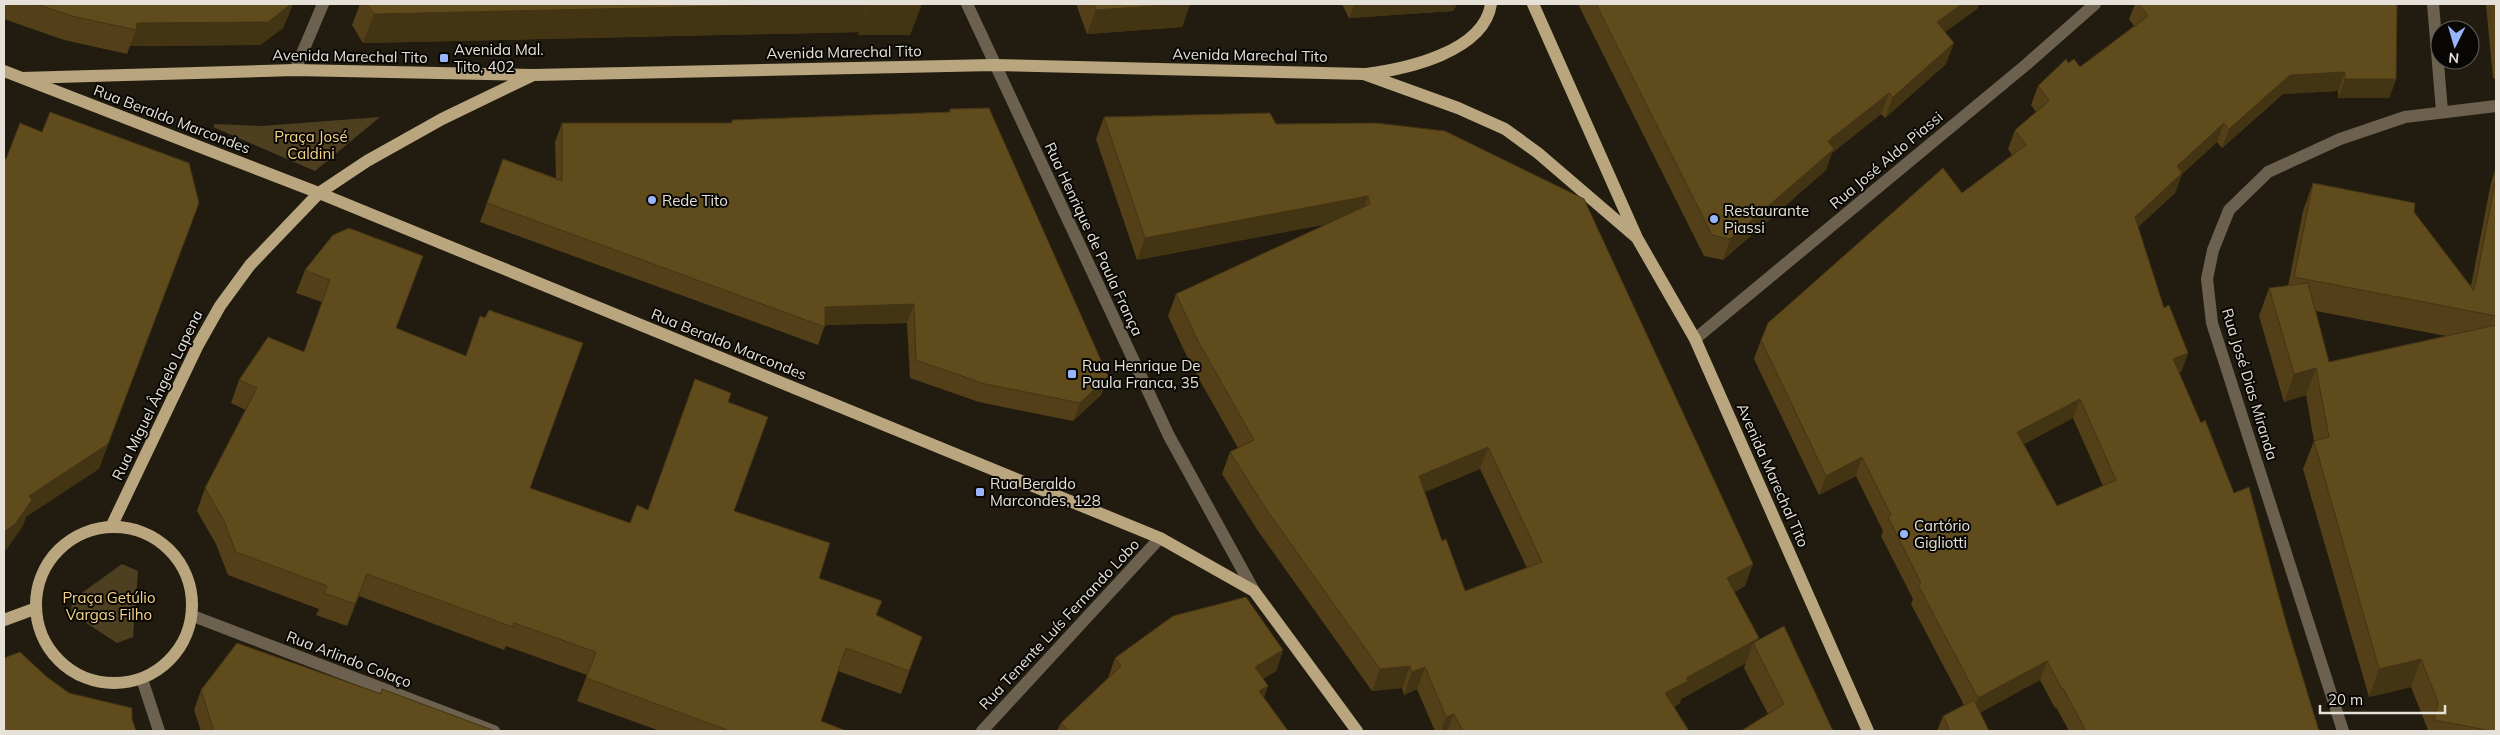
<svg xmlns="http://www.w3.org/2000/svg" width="2500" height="735" font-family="Mulish,sans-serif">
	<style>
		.green { fill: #4e3f21 }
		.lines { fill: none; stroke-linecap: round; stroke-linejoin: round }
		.minor { stroke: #6b614e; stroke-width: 12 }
		.major { stroke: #baa67e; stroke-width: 12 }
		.wall { fill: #534018; fill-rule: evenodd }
		.shaded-wall { fill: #433414 }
		.building { fill: #604b1c; stroke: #433414; fill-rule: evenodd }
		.poi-dot { fill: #98b5fd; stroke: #090704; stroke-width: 2 }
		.labels { text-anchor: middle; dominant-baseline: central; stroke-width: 4; stroke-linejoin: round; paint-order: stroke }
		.poi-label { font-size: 15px; fill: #e5e1d9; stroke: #090704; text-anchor: start }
		.street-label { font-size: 15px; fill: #e5e1d9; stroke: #090704 }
		.park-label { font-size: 15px; fill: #f7d38a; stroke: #090704 }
	</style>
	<rect width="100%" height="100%" fill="#221c10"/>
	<path class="green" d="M 380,117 L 315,171 L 213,127 L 215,124 L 262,126 Z
		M 122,564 L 138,571 L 133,637 L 117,643 L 71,613 L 72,600 Z"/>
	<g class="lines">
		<path class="minor" d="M 967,4 L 1169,436 L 1254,591
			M 2433,4 L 2442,111
			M 295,70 L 323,4
			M 1695,339 L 2027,64 L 2095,4
			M 193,616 L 494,731
			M 142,679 L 159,731
			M 982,731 L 1160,538
			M 2343,731 L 2212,323 L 2207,279 L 2213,250 L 2229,210 L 2268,172 L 2340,139 L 2405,117 L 2496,106"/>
		<path class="major" d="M 1533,4 L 1637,238 L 1695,339 L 1868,731
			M 4,71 L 319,193 L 1160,538 L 1254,591 L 1357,731
			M 1366,74 C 1406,69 1484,52 1491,4
			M 22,78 L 295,70 L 533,75 L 994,65 L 1364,74 L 1458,108 L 1505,129 L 1538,153 L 1637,238
			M 112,525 L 198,345 L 220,306 L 250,265 L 319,193 L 367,161 L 442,119 L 531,76
			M36 605a78 78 0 1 1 156 0a78 78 0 1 1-156 0Z
			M 4,620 L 34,609"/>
	</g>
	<path class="wall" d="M 4,4 L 293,4 L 283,28 L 260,45 L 130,46 L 127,54 L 64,40 L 4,19 Z
		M 360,4 L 921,4 L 921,6 L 910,35 L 858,35 L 859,32 L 363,43 L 352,25 Z
		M 1076,4 L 1190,4 L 1182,27 L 1087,34 Z
		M 1342,4 L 1457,4 L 1453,11 L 1349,18 Z
		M 1578,4 L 1979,4 L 1977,9 L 1945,32 L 1946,64 L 1885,118 L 1881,114 L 1832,153 L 1826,170 L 1723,260 L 1704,256 Z
		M 2135,4 L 2397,4 L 2396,79 L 2389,98 L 2338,98 L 2338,91 L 2283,94 L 2222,148 L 2217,142 L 2182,174 L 2175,193 L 2138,227 L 2164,308 L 2188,353 L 2181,372 L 2179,373 L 2287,626 L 2319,731 L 2069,731 L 2056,707 L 2055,708 L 2040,680 L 1980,712 L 1989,731 L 1937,731 L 1943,716 L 1964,705 L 1911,604 L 1913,599 L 1881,536 L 1883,531 L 1856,476 L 1819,495 L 1754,359 L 1761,340 L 1962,193 L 2012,155 L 2008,149 L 2015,130 L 2036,112 L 2031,105 L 2038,86 L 2068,63 L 2080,67 L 2134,26 L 2129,19 ZM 2073,418 L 2103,486 L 2057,506 L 2024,444 Z
		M 2486,4 L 2496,4 L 2496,79 L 2493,78 Z
		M 950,109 L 1108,376 L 1101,395 L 1073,421 L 979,402 L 910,378 L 907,323 L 825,325 L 818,345 L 480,222 L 503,159 L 556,178 L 555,142 L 562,123 L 731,123 L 732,120 L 949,112 Z
		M 1104,117 L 1276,124 L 1376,123 L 1745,586 L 1734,592 L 1758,641 L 1833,731 L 1768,714 L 1744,668 L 1746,663 L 1681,699 L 1680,703 L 1674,707 L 1689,731 L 1435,731 L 1417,689 L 1404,695 L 1402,688 L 1372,691 L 1258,531 L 1222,474 L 1230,452 L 1238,448 L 1190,363 L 1168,316 L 1176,294 L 1327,224 L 1137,260 L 1096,139 ZM 1480,469 L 1527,568 L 1465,591 L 1442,541 L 1424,492 Z
		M 2496,167 L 2496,731 L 2427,731 L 2428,730 L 2411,687 L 2369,697 L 2303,469 L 2314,441 L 2306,395 L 2284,402 L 2259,316 L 2269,288 L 2288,286 L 2303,211 L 2313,183 L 2414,212 L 2471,286 L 2491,183 ZM 2316,311 L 2446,336 L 2329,362 Z
		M 333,235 L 396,328 L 530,488 L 630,523 L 648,510 L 728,402 L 734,511 L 819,578 L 877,615 L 922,637 L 901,694 L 838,671 L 821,721 L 844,731 L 660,731 L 577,701 L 587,675 L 506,646 L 504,650 L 359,596 L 347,626 L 316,615 L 319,609 L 228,575 L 216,544 L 197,511 L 205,488 L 246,410 L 231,403 L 239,380 L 304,351 L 322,302 L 296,293 L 305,270 Z
		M 1283,650 L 1276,671 L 1263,678 L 1268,686 L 1264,697 L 1288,731 L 1057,731 L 1061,723 L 1108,678 L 1115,658 Z
		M 382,689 L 495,731 L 201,731 L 194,710 L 201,690 L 380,694 Z"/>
	<path class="shaded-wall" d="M 293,4 L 283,28 L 260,45 L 130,46 L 136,30 L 137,23 Z
		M 818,4 L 869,4 L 859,32 L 363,43 L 374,14 Z
		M 1180,4 L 1190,4 L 1182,27 L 1087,34 L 1096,10 Z
		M 1354,4 L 1457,4 L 1453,11 L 1349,18 Z
		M 1962,4 L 1979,4 L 1977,9 L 1929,43 L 1937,22 Z
		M 869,6 L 921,6 L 910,35 L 858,35 Z
		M 1954,43 L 1946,64 L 1885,118 L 1893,97 Z
		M 2345,72 L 2338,91 L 2283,94 L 2222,148 L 2229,129 L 2290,75 Z
		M 2345,79 L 2396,79 L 2389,98 L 2338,98 Z
		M 1889,93 L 1881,114 L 1832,153 L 1826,170 L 1723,260 L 1730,239 L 1828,141 Z
		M 2224,123 L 2217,142 L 2182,174 L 2175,193 L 2128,236 L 2135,217 L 2177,166 Z
		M 1368,196 L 1360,218 L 1137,260 L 1145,238 Z
		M 190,228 L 99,469 L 26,517 L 23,526 L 6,550 L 4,551 L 4,532 L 29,496 Z
		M 914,304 L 907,323 L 822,325 L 825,307 Z
		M 2188,353 L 2181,372 L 2166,379 L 2173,359 Z
		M 2316,368 L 2306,395 L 2284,402 L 2294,374 Z
		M 1108,376 L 1101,395 L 1073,421 L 1080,403 Z
		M 2080,399 L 2073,418 L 2010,451 L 2017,432 Z
		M 1488,447 L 1480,469 L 1411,498 L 1419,476 Z
		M 1862,457 L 1856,476 L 1819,495 L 1826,476 Z
		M 1753,564 L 1745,586 L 1719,600 L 1727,578 Z
		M 367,574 L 359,596 L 347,626 L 355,604 Z
		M 1759,638 L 1755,648 L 1753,643 L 1746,663 L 1681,699 L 1680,703 L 1657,715 L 1665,693 L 1686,678 Z
		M 1283,650 L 1276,671 L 1248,688 L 1255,667 Z
		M 2421,659 L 2411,687 L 2369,697 L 2379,669 Z
		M 2047,661 L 2040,680 L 1971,718 L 1978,698 Z
		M 1410,666 L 1402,688 L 1372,691 L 1380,669 Z
		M 1425,667 L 1417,689 L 1404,695 L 1412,672 Z
		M 1268,686 L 1260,707 L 1259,691 Z
		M 1454,714 L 1447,731 L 1441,731 L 1446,717 Z"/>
	<path class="building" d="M 36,4 L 291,4 L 268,22 L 137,23 L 136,30 L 72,16 Z
		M 367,4 L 818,4 L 374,14 Z
		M 869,4 L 921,4 L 921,6 L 869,6 Z
		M 1094,4 L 1180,4 L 1096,10 Z
		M 1596,4 L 1962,4 L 1937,22 L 1954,43 L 1893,97 L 1889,93 L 1828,141 L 1834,149 L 1730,239 L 1712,235 Z
		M 2139,4 L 2397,4 L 2396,79 L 2345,79 L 2345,72 L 2290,75 L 2229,129 L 2224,123 L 2177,166 L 2182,173 L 2135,217 L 2164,308 L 2169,305 L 2188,353 L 2173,359 L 2201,423 L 2205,420 L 2234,493 L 2249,487 L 2287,626 L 2319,731 L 2086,731 L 2063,688 L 2062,689 L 2047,661 L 1978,698 L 1918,585 L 1921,583 L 1888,517 L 1891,515 L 1862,457 L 1826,476 L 1761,340 L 1768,323 L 1943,168 L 1962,193 L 2026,145 L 2015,130 L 2049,101 L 2038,86 L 2066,59 L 2068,63 L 2074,59 L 2080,67 L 2148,16 ZM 2080,399 L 2116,480 L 2057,506 L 2017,432 Z
		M 989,108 L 1108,376 L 1080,403 L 985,384 L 916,360 L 914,304 L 825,307 L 825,327 L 487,203 L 503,159 L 562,181 L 562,123 L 732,123 L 732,120 L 950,112 L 950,109 Z
		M 50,112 L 189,163 L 199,203 L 108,444 L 29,496 L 32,500 L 15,524 L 4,532 L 4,159 L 6,159 L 20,123 L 42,132 Z
		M 1270,113 L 1276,124 L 1376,123 L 1445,131 L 1584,199 L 1753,564 L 1727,578 L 1759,638 L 1686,678 L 1688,681 L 1665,693 L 1689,731 L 1463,731 L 1454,714 L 1446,717 L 1425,667 L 1412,672 L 1410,666 L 1380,669 L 1266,509 L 1230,452 L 1254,440 L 1198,341 L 1176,294 L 1370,204 L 1368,196 L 1145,238 L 1104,117 ZM 1488,447 L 1542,562 L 1465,591 L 1446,539 L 1442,541 L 1419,476 Z
		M 2496,178 L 2496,316 L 2294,277 L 2313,183 L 2415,203 L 2414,212 L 2474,291 Z
		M 349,228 L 423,256 L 396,328 L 466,356 L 480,316 L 485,318 L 489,310 L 583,343 L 530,488 L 630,523 L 637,505 L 648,510 L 695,379 L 731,393 L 728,402 L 768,417 L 734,511 L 830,543 L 819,578 L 882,601 L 876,615 L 922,637 L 909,671 L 846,648 L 821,721 L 844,730 L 844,731 L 730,731 L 586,678 L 596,652 L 514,623 L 513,627 L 367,574 L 355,604 L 324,593 L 327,586 L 236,552 L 224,521 L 205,488 L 257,388 L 239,380 L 268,337 L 304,352 L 330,280 L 305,270 L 333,235 Z
		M 2308,283 L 2329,362 L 2496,325 L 2496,731 L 2492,731 L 2434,720 L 2438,702 L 2421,659 L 2379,669 L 2314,441 L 2329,437 L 2316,368 L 2294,374 L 2269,288 Z
		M 1246,597 L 1283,650 L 1255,667 L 1268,686 L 1259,691 L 1288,731 L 1068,731 L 1061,723 L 1121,666 L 1115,658 L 1173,616 Z
		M 1784,626 L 1833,731 L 1741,731 L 1784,704 L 1753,643 Z
		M 237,643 L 381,694 L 382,689 L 495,731 L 214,731 L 201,690 Z
		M 20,652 L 47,677 L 69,693 L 132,708 L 132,719 L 136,731 L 4,731 L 4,658 Z
		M 1974,700 L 1989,731 L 1950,731 L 1943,716 Z"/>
	<g class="poi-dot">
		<rect x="439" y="53" width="10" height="10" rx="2.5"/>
		<circle cx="652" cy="200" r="5"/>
		<circle cx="1714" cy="219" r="5"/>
		<rect x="1067" y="369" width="10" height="10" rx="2.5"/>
		<rect x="975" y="487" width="10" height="10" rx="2.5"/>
		<circle cx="1904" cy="534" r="5"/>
	</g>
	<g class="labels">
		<g class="poi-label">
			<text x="454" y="49">Avenida Mal.<tspan x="454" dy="17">Tito, 402</tspan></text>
			<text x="662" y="200">Rede Tito</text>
			<text x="1724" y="210">Restaurante<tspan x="1724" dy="17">Piassi</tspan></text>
			<text x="1082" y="365">Rua Henrique De<tspan x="1082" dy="17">Paula Franca, 35</tspan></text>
			<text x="990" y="483">Rua Beraldo<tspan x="990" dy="17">Marcondes, 128</tspan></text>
			<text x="1914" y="525">Cartório<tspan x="1914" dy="17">Gigliotti</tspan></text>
		</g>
		<g class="street-label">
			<text transform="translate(844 52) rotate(-1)">Avenida Marechal Tito</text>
			<text transform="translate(1250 55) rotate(1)">Avenida Marechal Tito</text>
			<text transform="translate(350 56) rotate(1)">Avenida Marechal Tito</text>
			<text transform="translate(172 119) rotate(21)">Rua Beraldo Marcondes</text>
			<text transform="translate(1886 160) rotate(-40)">Rua José Aldo Piassi</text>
			<text transform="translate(1094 239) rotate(65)">Rua Henrique de Paula França</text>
			<text transform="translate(729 344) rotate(22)">Rua Beraldo Marcondes</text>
			<text transform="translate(2250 384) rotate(73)">Rua José Dias Miranda</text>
			<text transform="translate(157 395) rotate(-64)">Rua Miguel Ângelo Lapena</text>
			<text transform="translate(1773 475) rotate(66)">Avenida Marechal Tito</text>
			<text transform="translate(1059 624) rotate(-47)">Rua Tenente Luís Fernando Lobo</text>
			<text transform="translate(349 659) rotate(21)">Rua Arlindo Colaço</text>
		</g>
		<g class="park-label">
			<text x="311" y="136">Praça José<tspan x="311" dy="17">Caldini</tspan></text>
			<text x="109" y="597">Praça Getúlio<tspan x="109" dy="17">Vargas Filho</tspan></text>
		</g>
	</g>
	<rect width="2500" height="735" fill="none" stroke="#e5e1d9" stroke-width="10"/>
	<g transform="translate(2455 45) rotate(185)"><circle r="24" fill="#090704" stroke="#615e59"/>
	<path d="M0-4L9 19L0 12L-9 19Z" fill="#98b5fd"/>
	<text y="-8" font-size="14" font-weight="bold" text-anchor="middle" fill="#e5e1d9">N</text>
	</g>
	<path d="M2320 705v8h125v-8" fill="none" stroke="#e5e1d9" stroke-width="2.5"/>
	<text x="2328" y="705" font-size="15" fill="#e5e1d9" stroke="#090704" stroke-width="4" paint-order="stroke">20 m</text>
</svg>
